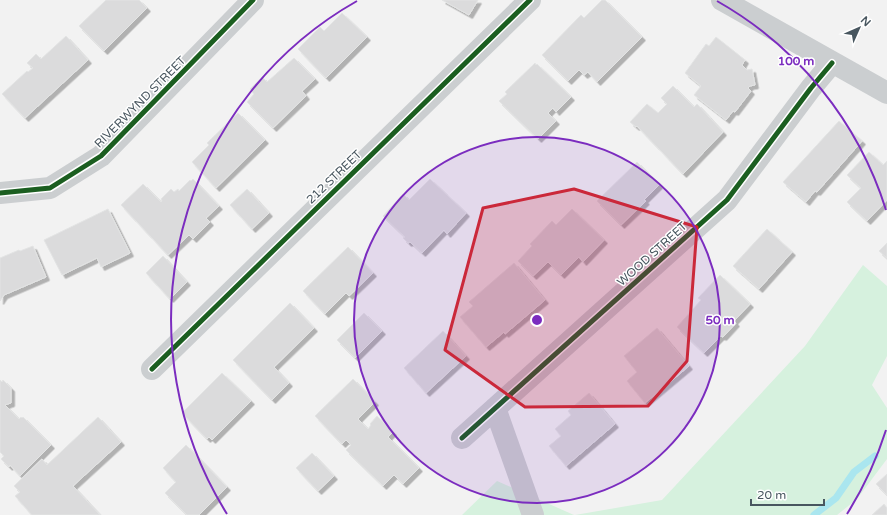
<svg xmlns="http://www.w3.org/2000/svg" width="887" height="515" font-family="'Varela Round',sans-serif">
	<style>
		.green { fill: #d6f1de }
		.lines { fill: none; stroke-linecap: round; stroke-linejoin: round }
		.stream { stroke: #aae6ef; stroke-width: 7 }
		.building { fill: #dbdbdc; stroke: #e3e4e4; filter: url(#shadow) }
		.minor { stroke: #cbced0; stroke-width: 22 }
		.cycleway-casing { stroke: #fff; stroke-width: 8 }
		.cycleway { stroke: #1b5e20; stroke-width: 5 }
		.marked { fill: #d62828; fill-opacity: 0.2; stroke: #d62828; stroke-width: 3; stroke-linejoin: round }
		.ring { fill: none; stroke: #7b2cbf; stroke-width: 2 }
		.labels { text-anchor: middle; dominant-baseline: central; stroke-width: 3; stroke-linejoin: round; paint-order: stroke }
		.street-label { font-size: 12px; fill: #48565f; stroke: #fff }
		.centre { fill: #7b2cbf; stroke: #fff; stroke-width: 2 }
		.ring-label { font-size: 12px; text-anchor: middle; font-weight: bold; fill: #7b2cbf; stroke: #fff; stroke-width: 3; stroke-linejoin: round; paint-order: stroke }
	</style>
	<defs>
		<filter id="shadow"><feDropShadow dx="3.5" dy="3.5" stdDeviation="0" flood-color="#0004"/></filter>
	</defs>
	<rect width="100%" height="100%" fill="#f2f2f2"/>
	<path class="green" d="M 863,265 L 887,286 L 887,356 L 872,385 L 887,408 L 887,459 L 857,499 L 837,515 L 575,515 L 662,500 L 805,346 Z
		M 497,481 L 574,515 L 462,515 Z"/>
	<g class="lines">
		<path class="stream" d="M 814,515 L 836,498 L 854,472 L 875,456"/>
	</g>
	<path class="building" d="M 106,0 L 139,0 L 147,8 L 104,51 L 79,26 Z
		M 442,0 L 478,0 L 469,15 Z
		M 602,0 L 605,0 L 642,37 L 597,82 L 588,72 L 584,75 L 579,70 L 568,81 L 542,55 L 581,15 L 584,18 Z
		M 342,13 L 367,37 L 326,78 L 298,49 L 320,27 L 324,31 Z
		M 66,36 L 88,60 L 25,118 L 2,94 L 27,71 L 28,72 L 33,68 L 27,63 L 36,54 L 41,59 Z
		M 716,37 L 745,60 L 742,65 L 747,70 L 752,69 L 755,85 L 750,86 L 748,88 L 751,91 L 735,112 L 733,111 L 726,120 L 694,95 L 701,86 L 685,73 L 706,44 L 709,46 Z
		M 294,58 L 315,79 L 302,91 L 306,96 L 273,128 L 247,102 L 254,94 L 250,89 L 262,77 L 267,82 Z
		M 535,63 L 536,65 L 537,64 L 571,97 L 556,112 L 553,108 L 548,113 L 556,121 L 538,139 L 499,101 L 507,94 L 505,92 Z
		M 673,86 L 694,107 L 697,104 L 723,132 L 683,174 L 637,126 L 636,127 L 630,122 L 647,104 L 658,113 L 667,104 L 661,98 Z
		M 238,113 L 265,140 L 216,188 L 192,162 L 209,145 L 207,143 Z
		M 839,121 L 862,141 L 817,192 L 815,191 L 806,202 L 783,182 Z
		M 869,152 L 883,165 L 887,161 L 887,200 L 867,221 L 847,202 L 861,188 L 847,175 Z
		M 637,162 L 659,185 L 644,200 L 646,201 L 621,225 L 597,201 Z
		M 193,179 L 219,206 L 206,218 L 210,222 L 193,239 L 189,235 L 168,255 L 121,205 L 143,184 L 161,202 L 162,201 L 161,199 L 171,189 L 174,192 L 178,189 L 179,191 L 190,180 L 191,181 Z
		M 430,179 L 466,213 L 447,234 L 444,230 L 422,253 L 410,242 L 408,243 L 403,238 L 405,237 L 383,216 L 403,194 L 409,200 Z
		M 247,189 L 269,213 L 252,229 L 230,205 Z
		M 108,209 L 130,253 L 101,267 L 97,258 L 62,275 L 44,240 Z
		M 572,209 L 604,240 L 583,262 L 579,257 L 561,275 L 548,262 L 533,276 L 518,261 L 532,246 L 530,244 L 552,221 L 556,225 Z
		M 767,229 L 792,252 L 759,289 L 733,266 Z
		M 887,243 L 887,258 L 879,251 Z
		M 33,246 L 46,277 L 4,295 L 0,301 L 0,258 L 19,250 L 20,251 Z
		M 348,247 L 373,273 L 349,296 L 346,293 L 325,314 L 303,291 Z
		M 163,256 L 187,282 L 170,299 L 146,273 Z
		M 514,263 L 545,300 L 505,334 L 504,332 L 486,347 L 460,317 L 473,306 L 469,302 Z
		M 720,275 L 750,304 L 734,321 L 736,323 L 723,337 L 721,336 L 704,353 L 677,327 L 701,300 L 698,298 Z
		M 290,303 L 314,328 L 274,367 L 289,383 L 272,400 L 233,360 Z
		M 364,313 L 382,331 L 355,358 L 337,340 Z
		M 657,328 L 689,366 L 645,403 L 627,381 L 637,372 L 624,356 Z
		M 443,331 L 466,356 L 426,393 L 404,368 Z
		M 222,373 L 251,401 L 212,440 L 209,437 L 207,439 L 182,413 Z
		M 353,379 L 375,402 L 358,419 L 368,429 L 371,425 L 370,424 L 377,416 L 393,432 L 388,437 L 419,468 L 403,484 L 394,475 L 383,486 L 346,450 L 351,445 L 346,440 L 342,444 L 315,416 Z
		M 0,380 L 2,382 L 3,380 L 11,388 L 11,403 L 5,405 L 19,419 L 21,417 L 22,418 L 23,417 L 51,445 L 20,476 L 10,465 L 9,467 L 1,459 L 4,456 L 0,452 Z
		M 589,393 L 615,424 L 566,466 L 549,446 L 561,436 L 555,429 L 571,415 L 568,411 Z
		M 98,417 L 121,442 L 73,486 L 100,515 L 32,515 L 15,496 L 20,492 L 14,486 L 42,459 L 47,465 Z
		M 186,445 L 227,487 L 199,515 L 187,515 L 165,493 L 176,482 L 163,468 Z
		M 312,453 L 334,476 L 318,491 L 296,468 Z
		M 887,474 L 887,495 L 876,484 Z
		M 884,504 L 887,508 L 887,515 L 872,515 Z"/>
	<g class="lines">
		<path class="minor" d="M 722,0 L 887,93
			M 0,193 L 50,188 L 101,156 L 253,0
			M 152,369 L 530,0
			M 495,408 L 533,515
			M 462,438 L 727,200 L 811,88 L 832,63"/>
		<defs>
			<path id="cycleway" d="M 0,193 L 50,188 L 101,156 L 253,0
				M 152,369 L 530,0
				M 462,438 L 727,200 L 811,88 L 832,63"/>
		</defs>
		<use href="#cycleway" class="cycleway-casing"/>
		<use href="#cycleway" class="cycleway"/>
	</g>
	<path class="marked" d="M 574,189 L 697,227 L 687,361 L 648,406 L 525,407 L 445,350 L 483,208 Z"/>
	<circle cx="537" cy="320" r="183" fill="#7b2cbf" fill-opacity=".12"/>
	<g class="ring">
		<circle cx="537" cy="320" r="183"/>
		<path d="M886 430A366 366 0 0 1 847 514M227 514A366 366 0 0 1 357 1M717 1A366 366 0 0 1 886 210"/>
	</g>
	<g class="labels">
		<g class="street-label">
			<text transform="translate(140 102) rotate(-45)">RIVERWYND STREET</text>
			<text transform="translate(334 177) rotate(-44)">212 STREET</text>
			<text transform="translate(652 254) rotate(-42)">WOOD STREET</text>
		</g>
	</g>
	<circle cx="537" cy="320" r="6" class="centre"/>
	<g class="ring-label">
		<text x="796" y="65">100 m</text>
		<text x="720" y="324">50 m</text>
	</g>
	<g transform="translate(859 28) rotate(45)" stroke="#ffffff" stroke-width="3" paint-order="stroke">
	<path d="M0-3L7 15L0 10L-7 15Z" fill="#48565f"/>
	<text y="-6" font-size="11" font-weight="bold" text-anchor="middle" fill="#48565f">N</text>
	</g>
	<path d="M751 499v6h73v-6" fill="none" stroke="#48565f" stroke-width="2"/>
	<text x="757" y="499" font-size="12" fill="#48565f" stroke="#ffffff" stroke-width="3" paint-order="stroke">20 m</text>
</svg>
